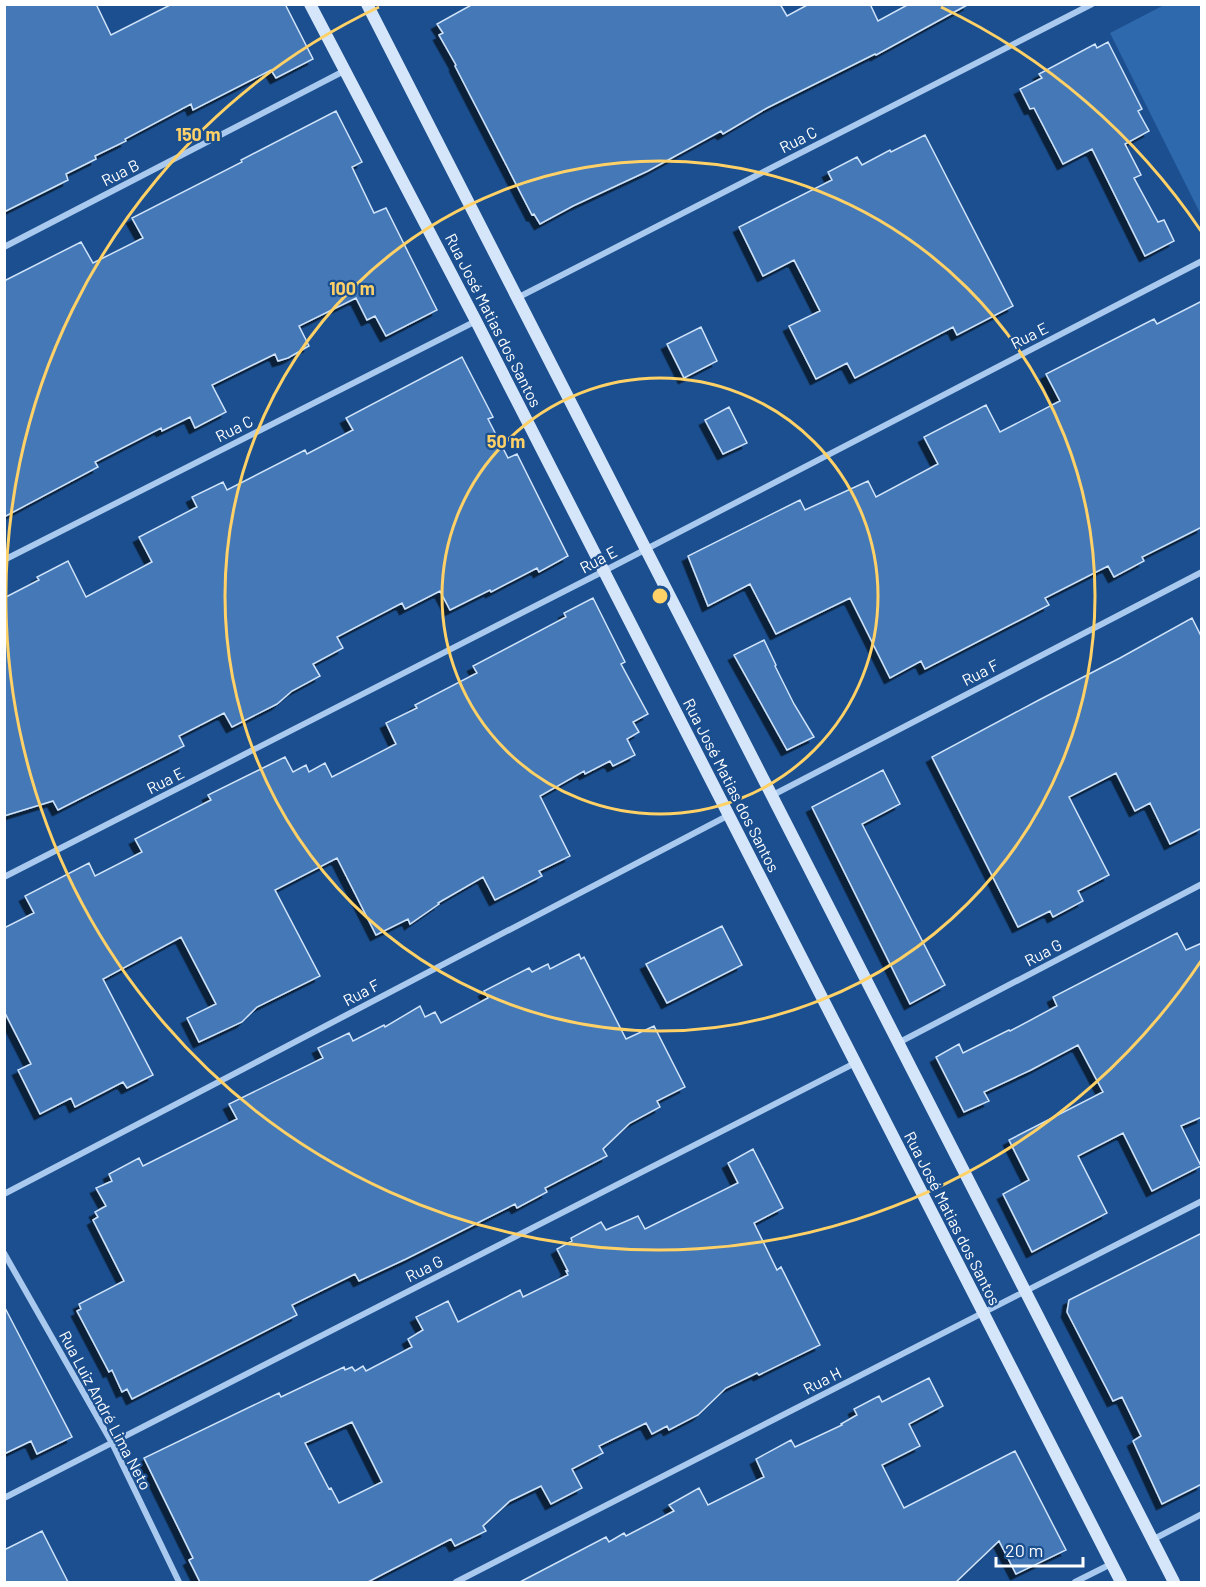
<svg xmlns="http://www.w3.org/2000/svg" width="1206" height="1587" font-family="Barlow,sans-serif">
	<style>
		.green { fill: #2e69ad }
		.building { fill: #4478b7; stroke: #cfe3fa; stroke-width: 1.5; fill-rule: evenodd; filter: url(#shadow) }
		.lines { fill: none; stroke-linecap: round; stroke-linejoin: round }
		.street { stroke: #a9c9ee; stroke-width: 6 }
		.secondary { stroke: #d6e6fa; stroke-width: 12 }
		.ring { fill: none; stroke: #ffd166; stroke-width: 3 }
		.labels { text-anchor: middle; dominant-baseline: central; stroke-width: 4.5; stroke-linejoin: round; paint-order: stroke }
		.street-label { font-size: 16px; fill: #fff; stroke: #1b4f8f }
		.centre { fill: #ffd166; stroke: #1b4f8f; stroke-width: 3 }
		.ring-label { font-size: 18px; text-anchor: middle; font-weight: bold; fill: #ffd166; stroke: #1b4f8f; stroke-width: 4.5; stroke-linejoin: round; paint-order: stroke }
	</style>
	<defs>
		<filter id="shadow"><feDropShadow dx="-5.5" dy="5.5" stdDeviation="0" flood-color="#0009"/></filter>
	</defs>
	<rect width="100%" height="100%" fill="#1b4f8f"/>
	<path class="green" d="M 1164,5 L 1201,5 L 1201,215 L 1110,33 Z"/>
	<path class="building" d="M 4,4 L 96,4 L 111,35 L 172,4 L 285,4 L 313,59 L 276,78 L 271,70 L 193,110 L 191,104 L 125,139 L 126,141 L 95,156 L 96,159 L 66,174 L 68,180 L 4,212 Z
		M 473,4 L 780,4 L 787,16 L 809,4 L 870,4 L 878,21 L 909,4 L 969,4 L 876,55 L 875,54 L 767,108 L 723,134 L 721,131 L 648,171 L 573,206 L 540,224 L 534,214 L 532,215 L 455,66 L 456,65 L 439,35 L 443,33 L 437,24 Z
		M 1108,42 L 1142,109 L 1138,111 L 1149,131 L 1125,144 L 1141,175 L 1134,178 L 1158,222 L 1164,220 L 1174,241 L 1145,256 L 1092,149 L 1063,164 L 1034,108 L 1030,109 L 1020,89 L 1042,78 L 1039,74 L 1095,44 L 1097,48 Z
		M 336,111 L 362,162 L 352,167 L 374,213 L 386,208 L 437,310 L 386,336 L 375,316 L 367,320 L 356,298 L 299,326 L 309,346 L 288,358 L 278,361 L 275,354 L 212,385 L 226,412 L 195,428 L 190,417 L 162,431 L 161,428 L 95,462 L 98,467 L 4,517 L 4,281 L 81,242 L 93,263 L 143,238 L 132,218 L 242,162 L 241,160 Z
		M 925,135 L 1013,306 L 957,335 L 953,327 L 855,378 L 847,363 L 816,379 L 789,326 L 820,311 L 794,260 L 763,276 L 739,227 L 832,180 L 828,172 L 857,157 L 862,165 L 890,150 L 891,152 Z
		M 1202,301 L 1202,527 L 1142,557 L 1144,561 L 1114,577 L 1108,566 L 1045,598 L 1049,605 L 925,669 L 921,661 L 890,678 L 850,598 L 776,634 L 750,584 L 708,606 L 688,556 L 800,500 L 805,510 L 868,481 L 876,497 L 938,464 L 924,437 L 986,405 L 1000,432 L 1060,401 L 1046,374 L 1154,319 L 1157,324 Z
		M 701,327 L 717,361 L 684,378 L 667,344 Z
		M 462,357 L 493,417 L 488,419 L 508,458 L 517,454 L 568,556 L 539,572 L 537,568 L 491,592 L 490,590 L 450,610 L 440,591 L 405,609 L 402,603 L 337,637 L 343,648 L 313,664 L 320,676 L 292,691 L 277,704 L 232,727 L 224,713 L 179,736 L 184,746 L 58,810 L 53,801 L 4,816 L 4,598 L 39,580 L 37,577 L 68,561 L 86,597 L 152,562 L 139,537 L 197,507 L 192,497 L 223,482 L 227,490 L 305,450 L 307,454 L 353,430 L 346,418 Z
		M 729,407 L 747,443 L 723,454 L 705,420 Z
		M 593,598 L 625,662 L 621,664 L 648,714 L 633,722 L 639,732 L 627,739 L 635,755 L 613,766 L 610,761 L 585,774 L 584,771 L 540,796 L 570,856 L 539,871 L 542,876 L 495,900 L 483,877 L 438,903 L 439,904 L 410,924 L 408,919 L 376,935 L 337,858 L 275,890 L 320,976 L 257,1007 L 242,1022 L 199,1042 L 187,1018 L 216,1004 L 181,937 L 103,979 L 153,1075 L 127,1088 L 123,1082 L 75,1107 L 71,1098 L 40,1114 L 18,1070 L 31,1064 L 4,1011 L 4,928 L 34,913 L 25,896 L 89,863 L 95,876 L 142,852 L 135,839 L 211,800 L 208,795 L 285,757 L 293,772 L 306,765 L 309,772 L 325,763 L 332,777 L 396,744 L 386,723 L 417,708 L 415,705 L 477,673 L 473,666 L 566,617 L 564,613 Z
		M 1192,618 L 1202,638 L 1202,828 L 1170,844 L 1150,803 L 1135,811 L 1116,773 L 1069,797 L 1109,875 L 1078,891 L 1083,901 L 1053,917 L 1050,911 L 1018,927 L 932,757 L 1039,700 L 1120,658 Z
		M 764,640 L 776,665 L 775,666 L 794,704 L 814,737 L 787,750 L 734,655 Z
		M 883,770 L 900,804 L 862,824 L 945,985 L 910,1004 L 812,807 Z
		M 722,926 L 742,965 L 667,1003 L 646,964 Z
		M 1177,933 L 1186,950 L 1202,943 L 1202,1117 L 1181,1126 L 1201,1166 L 1152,1191 L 1123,1133 L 1078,1156 L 1107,1213 L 1032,1252 L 1003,1194 L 1029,1180 L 1009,1140 L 1103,1092 L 1078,1045 L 1031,1070 L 984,1092 L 989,1101 L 964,1112 L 936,1057 L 959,1044 L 963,1053 L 1009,1030 L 1010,1031 L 1057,1006 L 1053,997 Z
		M 579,954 L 581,959 L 584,957 L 626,1039 L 654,1026 L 685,1087 L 657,1101 L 660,1107 L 630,1123 L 603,1149 L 607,1156 L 545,1188 L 547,1192 L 517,1208 L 515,1204 L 406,1259 L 359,1281 L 355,1274 L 292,1305 L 297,1315 L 132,1399 L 127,1389 L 122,1392 L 112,1370 L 109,1372 L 77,1311 L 81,1309 L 79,1304 L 124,1281 L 93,1220 L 98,1217 L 95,1212 L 106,1206 L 96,1188 L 112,1181 L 109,1174 L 139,1158 L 143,1166 L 237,1119 L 229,1104 L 323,1058 L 318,1048 L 349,1033 L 353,1041 L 384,1025 L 385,1027 L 420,1006 L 425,1017 L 435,1012 L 441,1023 L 488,998 L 484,991 L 529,968 L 532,972 L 548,964 L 550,969 Z
		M 753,1149 L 783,1208 L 754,1223 L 777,1270 L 781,1267 L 820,1345 L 759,1375 L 757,1373 L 726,1388 L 698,1415 L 669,1430 L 667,1426 L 652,1434 L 646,1423 L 599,1446 L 603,1453 L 572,1469 L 582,1488 L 551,1504 L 541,1486 L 510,1501 L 483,1526 L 486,1531 L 455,1546 L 451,1539 L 368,1582 L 200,1582 L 189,1560 L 193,1558 L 144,1458 L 279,1393 L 281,1397 L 344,1367 L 345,1370 L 352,1367 L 355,1371 L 363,1366 L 366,1371 L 412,1347 L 408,1339 L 423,1330 L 416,1317 L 448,1301 L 458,1322 L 520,1290 L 523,1297 L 568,1275 L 566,1271 L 568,1271 L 557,1249 L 572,1241 L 571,1238 L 601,1222 L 606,1230 L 638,1216 L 645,1229 L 738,1183 L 728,1163 ZM 352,1422 L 382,1482 L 339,1503 L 331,1488 L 329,1489 L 305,1443 Z
		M 1202,1233 L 1202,1484 L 1162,1504 L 1133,1441 L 1141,1436 L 1122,1397 L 1113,1401 L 1067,1312 L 1069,1300 Z
		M 4,1306 L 72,1437 L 37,1454 L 31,1441 L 4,1454 Z
		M 929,1378 L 943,1406 L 909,1424 L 920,1446 L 882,1465 L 904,1508 L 1015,1451 L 1066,1550 L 1016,1574 L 999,1541 L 956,1582 L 520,1582 L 606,1537 L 609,1542 L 624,1533 L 626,1536 L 674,1511 L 669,1505 L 699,1488 L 708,1505 L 764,1477 L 756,1459 L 791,1440 L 795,1447 L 842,1425 L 841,1424 L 857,1415 L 854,1409 L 879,1396 L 882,1402 Z
		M 42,1531 L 68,1582 L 4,1582 L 4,1550 Z"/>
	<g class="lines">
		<path class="street" d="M 4,247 L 344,71
			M 517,298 L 1092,4
			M 4,560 L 476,321
			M 771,796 L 1202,572
			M 4,877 L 604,571 L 1202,261
			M 898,1043 L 1202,884
			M 4,1194 L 729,815
			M 4,1253 L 112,1443 L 179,1582
			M 4,1498 L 855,1063
			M 1152,1540 L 1202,1514
			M 456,1582 L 1202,1201
			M 1075,1582 L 1111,1564"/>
		<path class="secondary" d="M 310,4 L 476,321 L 1121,1582
			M 367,4 L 1174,1582"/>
	</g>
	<g class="ring">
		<circle cx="660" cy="596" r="218"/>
		<circle cx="660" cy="596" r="435"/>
		<path d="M1201 961A653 653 0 1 1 379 7M941 7A653 653 0 0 1 1201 231"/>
	</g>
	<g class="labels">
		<g class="street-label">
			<text transform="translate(798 139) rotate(-27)">Rua C</text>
			<text transform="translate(120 172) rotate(-27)">Rua B</text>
			<text transform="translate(494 320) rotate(63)">Rua José Matias dos Santos</text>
			<text transform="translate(1029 335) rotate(-27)">Rua E</text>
			<text transform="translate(234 428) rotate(-27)">Rua C</text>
			<text transform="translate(598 559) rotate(-28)">Rua E</text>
			<text transform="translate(980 672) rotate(-27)">Rua F</text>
			<text transform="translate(165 780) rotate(-27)">Rua E</text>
			<text transform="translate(732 785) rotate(63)">Rua José Matias dos Santos</text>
			<text transform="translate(1043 952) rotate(-28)">Rua G</text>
			<text transform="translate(361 992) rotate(-28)">Rua F</text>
			<text transform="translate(953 1218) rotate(63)">Rua José Matias dos Santos</text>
			<text transform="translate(424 1268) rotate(-27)">Rua G</text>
			<text transform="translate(822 1380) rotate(-27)">Rua H</text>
			<text transform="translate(106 1410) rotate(62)">Rua Luiz André Lima Neto</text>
		</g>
	</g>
	<circle cx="660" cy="596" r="9" class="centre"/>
	<g class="ring-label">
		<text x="198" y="141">150 m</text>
		<text x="352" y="295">100 m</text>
		<text x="506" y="448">50 m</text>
	</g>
	<rect width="1206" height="1587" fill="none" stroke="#ffffff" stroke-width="12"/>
	<path d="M996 1557v9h87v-9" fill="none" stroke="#ffffff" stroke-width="3"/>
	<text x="1005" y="1557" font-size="18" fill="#ffffff" stroke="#1b4f8f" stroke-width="4.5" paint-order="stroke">20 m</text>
</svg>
